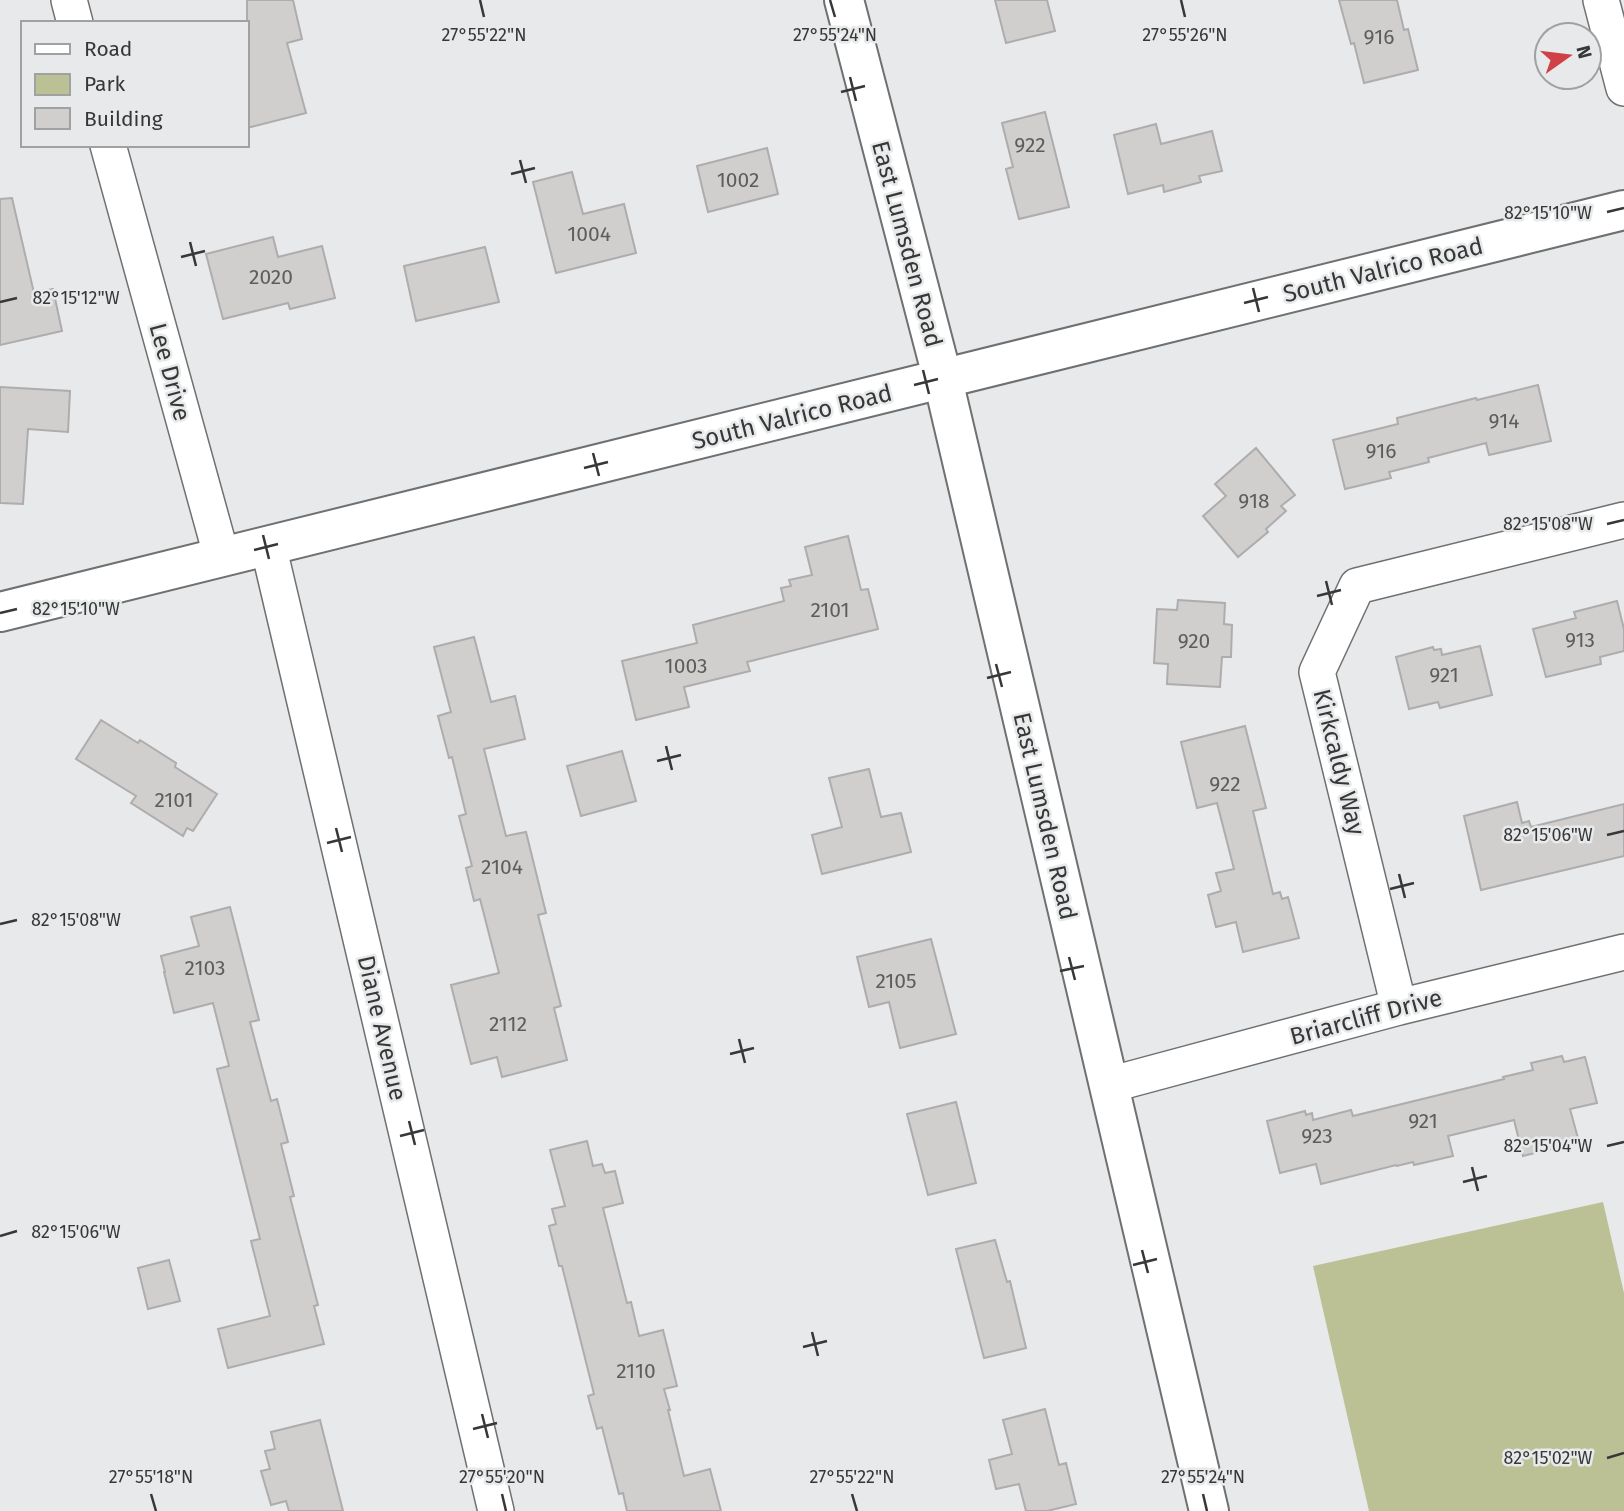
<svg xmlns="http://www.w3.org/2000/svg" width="1624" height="1511" font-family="'Fira Sans',sans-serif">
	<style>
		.green { fill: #bbc195 }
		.building { fill: #d0cfce; stroke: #aeacac; stroke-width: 2 }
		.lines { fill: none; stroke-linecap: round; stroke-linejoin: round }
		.minor-casing { stroke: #6f7071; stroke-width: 38 }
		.tertiary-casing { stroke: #6f7071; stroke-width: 42 }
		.minor { stroke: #fff; stroke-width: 35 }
		.tertiary { stroke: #fff; stroke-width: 38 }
		.ticks { fill: none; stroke: #363737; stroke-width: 2.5 }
		.labels { text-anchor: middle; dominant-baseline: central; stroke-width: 5; stroke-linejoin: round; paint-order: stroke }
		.number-label { font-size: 21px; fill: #5c5d5d }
		.street-label { font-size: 24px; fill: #363737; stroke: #e7e9ea }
		.ticks-label { font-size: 18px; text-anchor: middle; fill: #363737; stroke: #e7e9ea; stroke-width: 5; stroke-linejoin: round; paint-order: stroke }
	</style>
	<rect width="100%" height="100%" fill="#e7e9ea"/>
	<path class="green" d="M 1603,1202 L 1624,1293 L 1624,1511 L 1369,1511 L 1313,1266 Z"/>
	<path class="building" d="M 247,0 L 293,0 L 302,39 L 287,43 L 306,113 L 247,128 Z
		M 995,0 L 1047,0 L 1055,31 L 1006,43 Z
		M 1339,0 L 1397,0 L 1404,30 L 1408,29 L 1418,70 L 1364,83 L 1354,43 L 1351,44 Z
		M 1045,112 L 1069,207 L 1019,219 L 1006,169 L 1013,167 L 1002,123 Z
		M 1156,124 L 1161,144 L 1212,131 L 1222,171 L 1199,176 L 1201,182 L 1164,192 L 1163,185 L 1128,194 L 1114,135 Z
		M 767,148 L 778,194 L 708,212 L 697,166 Z
		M 572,172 L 583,214 L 624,204 L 636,253 L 556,273 L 533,182 Z
		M 12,198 L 34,293 L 53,289 L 62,331 L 0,345 L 0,199 Z
		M 273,237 L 278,257 L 322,246 L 335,298 L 290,309 L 288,303 L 223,319 L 206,254 Z
		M 485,247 L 499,302 L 416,321 L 404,266 Z
		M 1538,385 L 1551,441 L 1489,455 L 1486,443 L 1428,458 L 1429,462 L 1389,472 L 1391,478 L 1345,489 L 1333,440 L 1398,424 L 1397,418 L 1476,398 L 1477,400 Z
		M 0,387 L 70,391 L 68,432 L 28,429 L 23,504 L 0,503 Z
		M 1256,448 L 1295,495 L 1281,506 L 1286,511 L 1266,529 L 1268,532 L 1238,557 L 1203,516 L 1226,496 L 1215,484 Z
		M 848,536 L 861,590 L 868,589 L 878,629 L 747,662 L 750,671 L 684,687 L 689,707 L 636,720 L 622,661 L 697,643 L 693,625 L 784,601 L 781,588 L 791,586 L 789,580 L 812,575 L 805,547 Z
		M 1178,600 L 1225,603 L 1224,624 L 1232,625 L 1231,657 L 1222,657 L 1220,687 L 1167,684 L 1168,664 L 1154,663 L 1157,609 L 1177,610 Z
		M 1617,601 L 1624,629 L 1624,651 L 1600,657 L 1601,664 L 1546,677 L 1533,629 L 1576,618 L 1574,612 Z
		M 474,637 L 491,702 L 515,696 L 525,739 L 484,749 L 506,836 L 526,832 L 546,913 L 538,915 L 561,1006 L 554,1008 L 567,1060 L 502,1077 L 497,1057 L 471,1064 L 451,985 L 499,973 L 480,899 L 474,901 L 466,868 L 472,866 L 459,816 L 466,814 L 452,757 L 449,758 L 438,716 L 451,712 L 434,647 Z
		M 1480,646 L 1492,695 L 1440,708 L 1438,702 L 1409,709 L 1396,657 L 1433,647 L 1434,650 L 1441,649 L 1442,655 Z
		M 101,720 L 138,743 L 140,740 L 176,763 L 175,767 L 217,794 L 193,831 L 187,828 L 183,836 L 131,803 L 136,796 L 76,759 Z
		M 1245,726 L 1266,808 L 1253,811 L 1273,894 L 1280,892 L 1282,899 L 1288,897 L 1299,938 L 1243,952 L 1236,922 L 1216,927 L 1208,895 L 1221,891 L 1216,873 L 1234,869 L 1217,803 L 1197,808 L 1181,742 Z
		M 622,751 L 636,801 L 581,816 L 567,766 Z
		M 869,769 L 881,817 L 901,813 L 911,852 L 822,874 L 812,835 L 842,827 L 829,778 Z
		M 1517,802 L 1522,823 L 1529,821 L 1531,827 L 1624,804 L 1624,856 L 1481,890 L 1464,816 Z
		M 230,907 L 259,1020 L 250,1022 L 271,1101 L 277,1099 L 288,1142 L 281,1144 L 294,1196 L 290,1197 L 318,1305 L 314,1306 L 324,1344 L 228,1368 L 218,1329 L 270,1316 L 251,1241 L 260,1239 L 217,1069 L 229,1066 L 213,1003 L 174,1013 L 164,972 L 165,972 L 161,956 L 199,946 L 191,917 Z
		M 931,939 L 956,1034 L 900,1048 L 889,1002 L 869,1007 L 857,957 Z
		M 1562,1056 L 1564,1062 L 1585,1057 L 1597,1103 L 1570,1109 L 1579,1142 L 1523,1156 L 1514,1120 L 1448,1136 L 1453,1156 L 1414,1165 L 1413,1162 L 1397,1166 L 1396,1165 L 1321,1184 L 1316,1164 L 1280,1173 L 1267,1121 L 1305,1111 L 1306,1115 L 1312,1113 L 1313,1120 L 1351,1110 L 1353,1116 L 1504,1079 L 1503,1077 L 1533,1070 L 1531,1063 Z
		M 956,1102 L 976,1183 L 928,1195 L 907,1114 Z
		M 587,1141 L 593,1166 L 602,1164 L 605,1173 L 615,1171 L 623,1203 L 603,1208 L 627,1303 L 631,1302 L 639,1336 L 663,1330 L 677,1386 L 664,1389 L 670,1410 L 668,1410 L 684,1476 L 710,1469 L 721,1511 L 627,1511 L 623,1493 L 619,1494 L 602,1427 L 597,1429 L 588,1396 L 594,1394 L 562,1266 L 559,1266 L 549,1226 L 556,1224 L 552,1209 L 565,1206 L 550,1150 Z
		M 995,1240 L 1007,1282 L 1010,1281 L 1026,1348 L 984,1358 L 956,1249 Z
		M 169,1260 L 180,1301 L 148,1309 L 138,1268 Z
		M 1045,1409 L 1059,1465 L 1066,1463 L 1076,1504 L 1047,1511 L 1026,1511 L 1019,1484 L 996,1489 L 989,1460 L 1012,1454 L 1003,1420 Z
		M 320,1420 L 343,1511 L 289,1511 L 286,1501 L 271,1505 L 261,1471 L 270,1469 L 265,1451 L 275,1449 L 271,1432 Z"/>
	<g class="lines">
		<defs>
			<path id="minor" d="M 69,0 L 75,23
				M 1601,0 L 1624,88
				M 108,145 L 222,558
				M 268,545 L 496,1511
				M 1399,1007 L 1317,672 L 1357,586 L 1624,520
				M 1109,1085 L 1399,1007 L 1624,952"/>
			<path id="tertiary" d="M 844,0 L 943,380 L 1209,1511
				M 0,612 L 1624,210"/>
		</defs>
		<use href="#minor" class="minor-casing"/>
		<use href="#tertiary" class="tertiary-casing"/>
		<use href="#minor" class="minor"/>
		<use href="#tertiary" class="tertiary"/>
	</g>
	<path class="ticks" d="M 480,0 L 484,17M 830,0 L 835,17M 1181,0 L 1185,17M 850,77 L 856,101M 841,92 L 865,86M 520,160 L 526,183M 511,174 L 535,168M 1607,212 L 1624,208M 190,242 L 196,266M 181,257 L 205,251M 1253,288 L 1259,312M 0,302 L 17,298M 1244,303 L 1268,297M 923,370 L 929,394M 914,385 L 938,379M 593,453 L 599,476M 584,468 L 608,462M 1607,524 L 1624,520M 263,535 L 269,559M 254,550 L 278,544M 1326,581 L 1332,605M 1317,596 L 1341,590M 0,613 L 17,609M 996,664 L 1002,687M 987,678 L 1011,672M 666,746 L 672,770M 657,761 L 681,755M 336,828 L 342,852M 1607,835 L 1624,831M 327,843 L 351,837M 1399,874 L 1405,898M 1390,889 L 1414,883M 0,924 L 17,920M 1069,957 L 1075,980M 1060,971 L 1084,966M 739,1039 L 745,1063M 730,1054 L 754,1048M 409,1121 L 415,1145M 400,1136 L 424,1130M 1607,1146 L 1624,1142M 1472,1167 L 1478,1191M 1463,1182 L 1487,1176M 0,1236 L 17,1231M 1142,1250 L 1148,1273M 1133,1265 L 1157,1259M 812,1332 L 818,1356M 803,1347 L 827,1341M 482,1414 L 488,1438M 473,1429 L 497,1423M 1607,1458 L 1624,1453M 151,1494 L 156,1511M 502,1494 L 506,1511M 852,1494 L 857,1511M 1203,1494 L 1207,1511"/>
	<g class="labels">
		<g class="number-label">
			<text x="1379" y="37">916</text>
			<text x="1030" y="145">922</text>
			<text x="738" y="180">1002</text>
			<text x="589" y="234">1004</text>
			<text x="271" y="277">2020</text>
			<text x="1504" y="421">914</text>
			<text x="1381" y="451">916</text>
			<text x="1254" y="501">918</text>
			<text x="830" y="610">2101</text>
			<text x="1580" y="640">913</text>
			<text x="1194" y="641">920</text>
			<text x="686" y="666">1003</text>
			<text x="1444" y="675">921</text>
			<text x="1225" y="784">922</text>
			<text x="174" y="800">2101</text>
			<text x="502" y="867">2104</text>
			<text x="205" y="968">2103</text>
			<text x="896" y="981">2105</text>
			<text x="508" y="1024">2112</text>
			<text x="1423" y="1121">921</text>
			<text x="1317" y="1136">923</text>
			<text x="636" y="1371">2110</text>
		</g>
		<g class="street-label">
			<text transform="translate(907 244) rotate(75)">East Lumsden Road</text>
			<text transform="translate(1383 270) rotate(-14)">South Valrico Road</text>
			<text transform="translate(170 372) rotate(75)">Lee Drive</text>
			<text transform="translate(792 417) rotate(-14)">South Valrico Road</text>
			<text transform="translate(1339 762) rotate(76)">Kirkcaldy Way</text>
			<text transform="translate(1045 816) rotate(77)">East Lumsden Road</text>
			<text transform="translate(1366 1017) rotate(-15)">Briarcliff Drive</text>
			<text transform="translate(382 1028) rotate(77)">Diane Avenue</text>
		</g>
	</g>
	<g class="ticks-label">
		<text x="484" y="41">27°55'22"N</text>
		<text x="835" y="41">27°55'24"N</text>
		<text x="1185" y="41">27°55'26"N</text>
		<text x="1548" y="219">82°15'10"W</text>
		<text x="76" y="304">82°15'12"W</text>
		<text x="1548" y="530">82°15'08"W</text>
		<text x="76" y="615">82°15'10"W</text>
		<text x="1548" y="841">82°15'06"W</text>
		<text x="76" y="926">82°15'08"W</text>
		<text x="1548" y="1152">82°15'04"W</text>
		<text x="76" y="1238">82°15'06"W</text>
		<text x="1548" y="1464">82°15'02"W</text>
		<text x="151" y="1483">27°55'18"N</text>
		<text x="502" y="1483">27°55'20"N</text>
		<text x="852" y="1483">27°55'22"N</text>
		<text x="1203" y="1483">27°55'24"N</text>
	</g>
	<rect x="21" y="21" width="228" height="126" fill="#e7e9ea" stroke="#a0a2a2" stroke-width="2"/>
	<rect x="35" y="44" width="35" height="10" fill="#ffffff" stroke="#a0a2a2" stroke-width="2"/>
	<text x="84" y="56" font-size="21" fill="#363737">Road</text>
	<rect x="35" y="74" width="35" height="21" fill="#bbc195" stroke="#a0a2a2" stroke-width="2"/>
	<text x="84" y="91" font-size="21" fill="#363737">Park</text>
	<rect x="35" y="108" width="35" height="21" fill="#d0cfce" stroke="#a0a2a2" stroke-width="2"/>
	<text x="84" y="126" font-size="21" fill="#363737">Building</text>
	<g transform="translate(1568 56) rotate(76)"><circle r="33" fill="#e7e9ea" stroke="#a0a2a2" stroke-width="2"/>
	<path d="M0-5L12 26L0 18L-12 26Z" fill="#d04147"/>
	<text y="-10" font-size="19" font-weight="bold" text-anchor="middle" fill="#363737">N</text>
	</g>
</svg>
